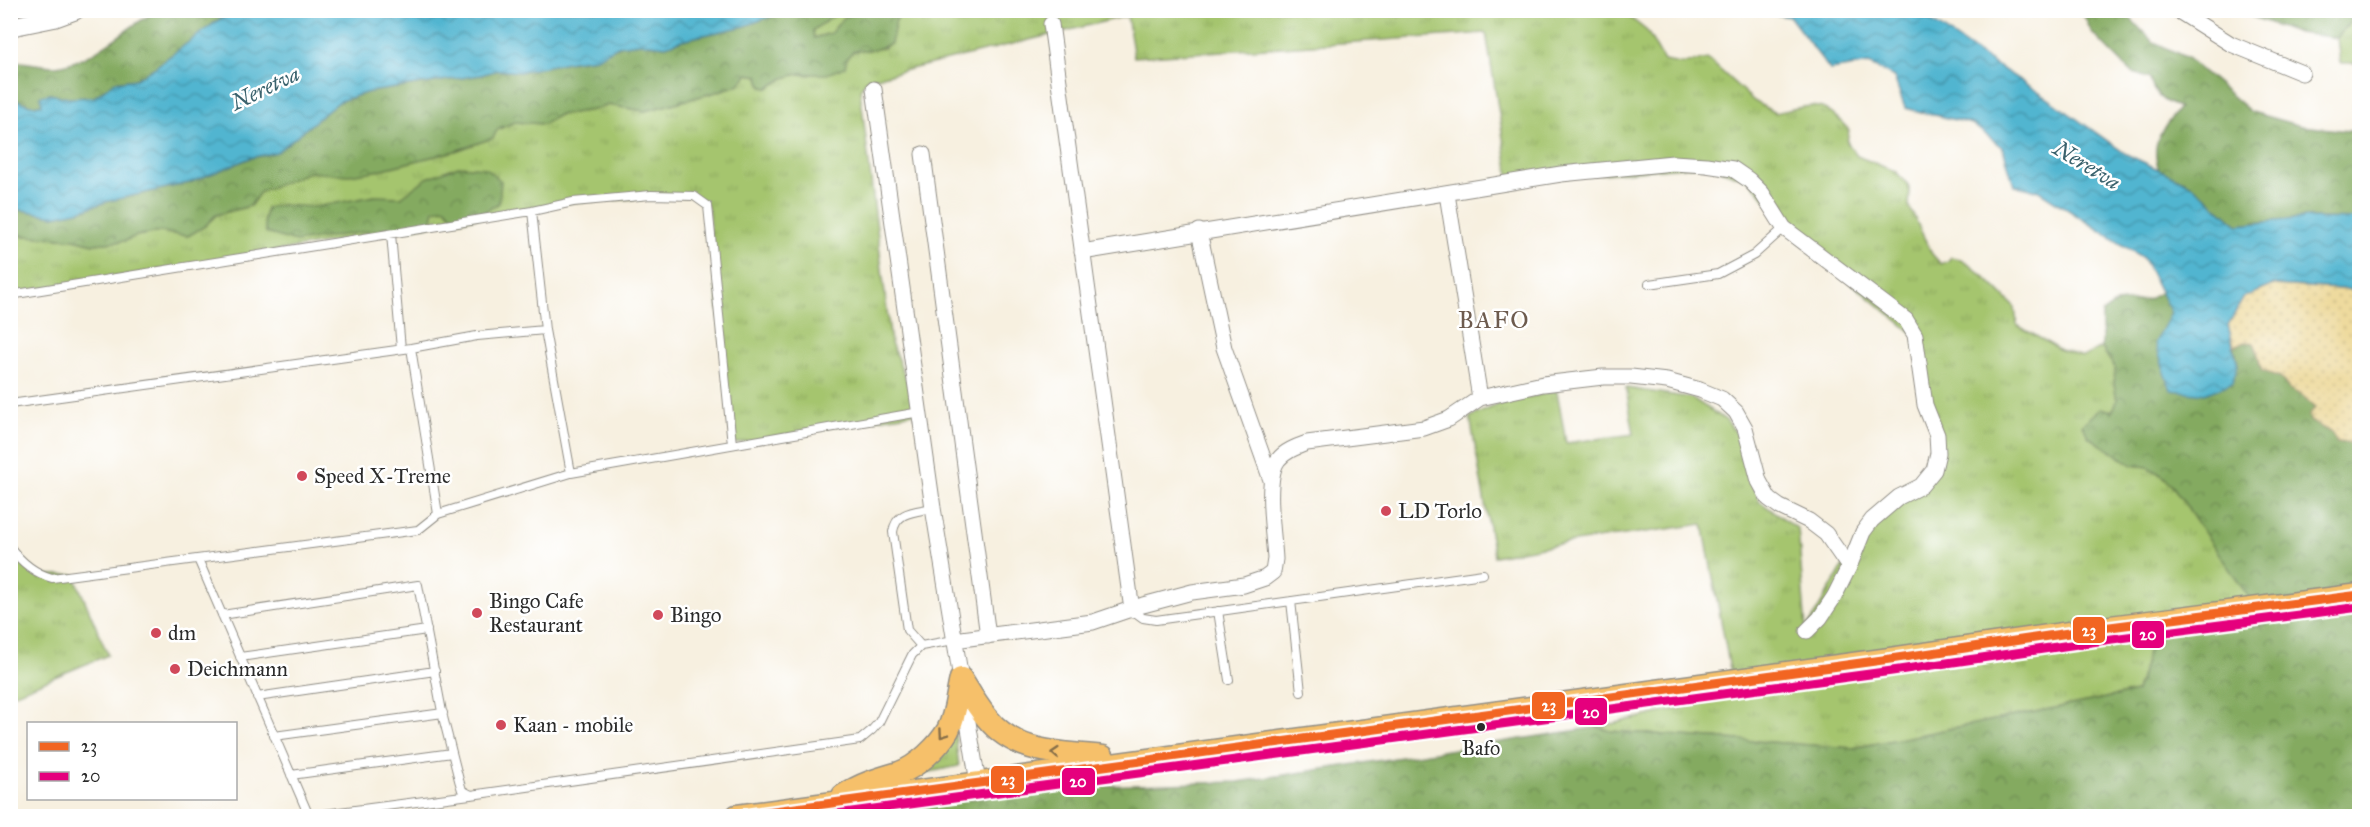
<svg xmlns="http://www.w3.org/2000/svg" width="2370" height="827" font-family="'IM FELL Great Primer',serif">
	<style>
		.grass { fill: url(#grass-tufts); stroke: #68784c; stroke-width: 1.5 }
		.forest { fill: url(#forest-crowns); stroke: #586a46; stroke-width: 1.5 }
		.sand { fill: url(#sand-dots); stroke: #8c8264; stroke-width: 1.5 }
		.water { fill: url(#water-waves); stroke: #3e707e; stroke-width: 1.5 }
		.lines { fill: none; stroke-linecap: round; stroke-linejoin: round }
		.service-casing { stroke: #918e86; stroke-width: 10 }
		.minor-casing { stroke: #918e86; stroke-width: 17 }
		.tertiary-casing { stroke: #918e86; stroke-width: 20 }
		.primary-casing { stroke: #918e86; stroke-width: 25 }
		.service { stroke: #fff; stroke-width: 8 }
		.minor { stroke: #fff; stroke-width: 15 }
		.tertiary { stroke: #fff; stroke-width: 18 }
		.primary { stroke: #f6c06b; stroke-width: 22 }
		.bus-1-casing { stroke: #fff; stroke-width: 14 }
		.bus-2-casing { stroke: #fff; stroke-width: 14 }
		.bus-1 { stroke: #f26522; stroke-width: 9 }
		.bus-2 { stroke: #e5007d; stroke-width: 9 }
		.oneway { stroke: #866e48 }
		.poi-dot { fill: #d1495b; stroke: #fff; stroke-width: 2 }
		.bus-dot { fill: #2b2b2b; stroke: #fff; stroke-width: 2 }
		.labels { text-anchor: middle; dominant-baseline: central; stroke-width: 5; stroke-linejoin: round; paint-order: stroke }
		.bus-label { font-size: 20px; fill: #2b2b2b; stroke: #fff }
		.poi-label { font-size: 21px; fill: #2b2b2b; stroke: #fff; text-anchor: start }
		.water-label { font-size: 22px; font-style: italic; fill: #3a626d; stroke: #fff }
		.quarter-label { font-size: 24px; letter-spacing: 1.5px; fill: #6d5b4e; stroke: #fff }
		.line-badge { stroke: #fff; stroke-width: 2 }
		.badge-label { font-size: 16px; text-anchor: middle; font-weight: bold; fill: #fff }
	</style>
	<defs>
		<pattern id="grass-tufts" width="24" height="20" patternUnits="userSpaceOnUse" patternTransform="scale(1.5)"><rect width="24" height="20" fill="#a5c56e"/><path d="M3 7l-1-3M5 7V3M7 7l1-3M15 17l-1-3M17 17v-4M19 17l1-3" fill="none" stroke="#8ea95f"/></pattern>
		<pattern id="forest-crowns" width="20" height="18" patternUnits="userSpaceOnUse" patternTransform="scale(1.5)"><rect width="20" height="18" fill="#84aa61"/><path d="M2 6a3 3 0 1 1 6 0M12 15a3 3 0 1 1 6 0" fill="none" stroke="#6c8b50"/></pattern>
		<pattern id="sand-dots" width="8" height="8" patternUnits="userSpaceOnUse" patternTransform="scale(1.5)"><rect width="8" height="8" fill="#eeda9e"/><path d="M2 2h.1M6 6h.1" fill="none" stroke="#cb8" stroke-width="1.8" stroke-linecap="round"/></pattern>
		<pattern id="water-waves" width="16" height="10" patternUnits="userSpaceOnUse" patternTransform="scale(1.5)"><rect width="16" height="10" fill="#51b5d0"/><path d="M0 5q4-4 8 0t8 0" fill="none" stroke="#4393a9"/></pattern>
	</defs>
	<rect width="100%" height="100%" fill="#fff"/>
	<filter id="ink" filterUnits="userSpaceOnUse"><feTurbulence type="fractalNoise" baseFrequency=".0167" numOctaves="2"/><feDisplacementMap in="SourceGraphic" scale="12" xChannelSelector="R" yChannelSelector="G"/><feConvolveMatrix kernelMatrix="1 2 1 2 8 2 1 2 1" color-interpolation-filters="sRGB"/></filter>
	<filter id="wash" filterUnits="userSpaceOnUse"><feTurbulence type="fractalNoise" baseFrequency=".008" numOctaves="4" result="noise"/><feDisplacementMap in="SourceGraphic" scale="24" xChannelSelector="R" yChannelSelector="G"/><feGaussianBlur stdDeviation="1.35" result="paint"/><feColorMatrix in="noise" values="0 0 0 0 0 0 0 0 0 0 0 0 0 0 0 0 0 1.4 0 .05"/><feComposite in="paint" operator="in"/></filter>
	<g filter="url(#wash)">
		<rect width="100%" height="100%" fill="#f7f0e0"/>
		<path class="grass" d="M 1389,10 L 1399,17 L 1407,10 L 1622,11 L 1647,31 L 1664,61 L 1681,64 L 1708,59 L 1754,101 L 1775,113 C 1812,105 1821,98 1849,130 L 1847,142 L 1857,156 L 1896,172 L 1908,185 L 1910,192 L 1909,206 L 1932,254 L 1941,264 L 1948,261 L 1951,257 C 1971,259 2000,293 2015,307 L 2017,325 L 2060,350 L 2083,357 L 2102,348 L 2115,368 L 2114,385 L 2117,400 L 2114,411 L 2088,436 L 2132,465 L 2149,467 L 2165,478 L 2174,488 L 2268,624 L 2153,633 L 2136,692 L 1853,748 L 1610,731 L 1598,727 L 1735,696 L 1703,524 L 1553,545 L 1494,556 L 1470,417 L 1504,402 L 1557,391 L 1566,443 L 1634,434 L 1626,388 L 1692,398 L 1726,420 L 1744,442 L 1751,478 L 1759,501 L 1798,529 L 1806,630 L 1863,532 L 1921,486 L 1938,453 L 1915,335 L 1801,242 L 1749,180 L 1706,165 L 1510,182 L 1486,33 L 1134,57 L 1127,16 L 866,80 L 860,90 L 891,343 L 920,412 L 732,444 L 708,207 L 694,196 L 573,202 L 11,295 L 11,235 L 74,239 L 94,244 L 125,241 L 136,236 L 160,232 L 188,236 L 205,226 L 216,215 L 250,206 L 260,192 L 309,172 L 375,171 L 455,151 L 493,138 L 497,130 L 514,122 L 544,124 L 559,115 L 593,110 L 607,105 L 645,111 L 713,93 L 737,85 L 748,74 L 759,76 L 762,87 L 768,88 L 784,78 L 798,74 L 810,75 L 847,58 L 853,51 L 885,48 L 896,20 L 905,11 Z
			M 841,11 L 863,11 L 844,17 L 831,33 L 813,38 L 813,30 Z
			M 2359,11 L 2359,63 L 2340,63 L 2337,38 Z
			M 10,547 L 39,575 L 74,575 L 108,655 L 11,695 Z
			M 955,734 L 959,766 L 920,774 Z"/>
		<path class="forest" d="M 157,11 L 242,11 L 221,18 L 154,68 L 136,79 L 115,82 L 94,97 L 69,98 L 49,94 L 43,105 L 30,105 L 11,98 L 11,61 C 25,61 43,67 56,66 C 96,61 123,28 157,11 Z
			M 785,11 L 841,11 L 813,30 L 814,38 L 831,33 L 844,17 L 863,11 L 905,11 L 896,20 L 891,44 L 874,50 L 853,51 L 847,58 L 845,67 L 827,74 L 798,74 L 784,78 L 768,88 L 762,87 L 759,76 L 748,74 L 738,85 L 713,93 L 645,111 L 607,105 L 593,110 L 559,115 L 544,124 L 514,122 L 497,130 L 493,138 L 455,151 L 375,171 L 349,175 L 309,172 L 260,192 L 250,206 L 216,215 L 205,226 L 188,236 L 160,232 L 136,236 L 125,241 L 94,244 L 74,239 L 11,235 L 10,208 L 54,216 L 82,210 L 109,201 L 189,183 L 250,158 L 277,152 L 340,101 L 369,92 L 481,75 L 498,70 L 520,72 L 572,61 L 597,58 L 618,46 L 640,43 L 666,46 L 682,40 L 745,26 Z
			M 2073,11 L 2123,11 L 2152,41 L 2187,58 L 2251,112 L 2301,126 L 2359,132 L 2359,219 L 2305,218 L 2238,225 L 2192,185 L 2159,170 C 2149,140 2163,131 2179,107 C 2164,103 2153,94 2150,79 L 2131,72 L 2092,33 L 2084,16 Z
			M 2236,11 L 2359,11 L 2337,38 L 2298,33 Z
			M 458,166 L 486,168 L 501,181 L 499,203 L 486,211 L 454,218 L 446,208 L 434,210 L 431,222 L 296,242 L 266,233 L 264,221 L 266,208 L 281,205 L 315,207 L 374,196 L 401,197 L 427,178 Z
			M 2161,292 L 2171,313 L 2238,365 L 2234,346 L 2245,342 L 2254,343 C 2259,352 2258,361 2262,371 L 2280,377 L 2289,389 L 2303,396 L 2315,409 L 2310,421 L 2332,433 L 2337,442 L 2359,444 L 2359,816 L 840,816 L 1062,787 L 1238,782 L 1598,727 L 1610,731 L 1853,748 L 2136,692 L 2153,633 L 2267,624 L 2174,488 L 2166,478 L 2149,467 L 2132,465 L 2088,436 L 2082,425 L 2101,408 L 2113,411 L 2117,400 L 2114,385 L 2115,368 L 2102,348 L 2102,313 L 2116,303 L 2147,300 Z"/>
		<path class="sand" d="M 2273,285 L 2359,290 L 2359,444 L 2337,442 L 2332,433 L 2310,421 L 2309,415 L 2315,408 L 2303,396 L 2289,389 L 2280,377 L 2262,371 C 2258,361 2259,352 2254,343 L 2245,342 L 2234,346 L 2228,325 L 2244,297 Z"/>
		<path class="water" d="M 242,10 L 785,10 L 785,11 L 745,26 L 682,40 L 666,46 L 640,43 L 618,46 L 597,58 L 572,61 L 520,72 L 498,70 L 481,75 L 369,92 L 340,101 L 277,152 L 250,158 L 189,183 L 109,201 L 82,210 L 54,216 L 11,208 L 11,98 L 30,105 L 42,105 L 40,96 L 50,94 L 69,98 L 94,97 L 115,82 L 136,79 L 154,68 L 221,18 Z
			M 1755,11 L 1917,11 L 1976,52 L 2049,99 L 2126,154 L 2192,185 L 2238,225 L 2305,218 L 2359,219 L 2359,290 L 2273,285 L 2244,297 L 2228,325 L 2238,365 L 2232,383 L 2205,394 L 2171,390 L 2155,343 L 2171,313 L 2143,258 L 2039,191 L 2014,185 L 2003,148 L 1972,124 L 1905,108 L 1894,77 L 1869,64 L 1830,70 L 1790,17 Z"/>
	</g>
	<g filter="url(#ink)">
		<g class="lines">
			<defs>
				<path id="service" d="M 532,211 L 545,330 L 571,473
					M 391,234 L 401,349
					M 1649,284 L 1718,274 L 1754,255 L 1784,228
					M 10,295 L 532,211 L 573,202 L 651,195 L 694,196 L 708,206 L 732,444
					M 411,348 L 438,514
					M 10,404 L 411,348 L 477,336 L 545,330
					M 10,547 C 21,562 34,573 52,578 L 418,530 L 438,514 L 571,473 L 920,412
					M 198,559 L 309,816 L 470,795
					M 1291,601 L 1301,692
					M 1132,610 L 1143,618 L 1156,620 L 1483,574
					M 1218,611 L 1229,680
					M 222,615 L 418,585 L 443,717 L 459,780 L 462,790 L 471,795 L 860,740 L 872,730 L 879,722 L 912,655 L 921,646 L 954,640
					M 921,646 L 907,630 L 893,532 C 896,511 915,512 933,508
					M 240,657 L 427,630
					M 257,697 L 435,671
					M 274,736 L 443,713
					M 291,775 L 452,753"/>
				<path id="minor" d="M 2177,10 L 2231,44 L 2302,73
					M 1051,24 L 1132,610
					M 874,89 L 933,508 L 978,783
					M 923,154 L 988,636
					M 1447,194 L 1480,398
					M 1199,231 L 1224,348 L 1271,480
					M 1082,252 L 1561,174 L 1673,163 L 1706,165 L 1733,169 L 1749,180 L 1762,193 L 1784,228 L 1906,320 L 1915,335 L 1925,405 L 1937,435 L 1938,453 L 1934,470 L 1921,486 L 1899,497 L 1872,520 L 1863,532 L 1849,567 L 1834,597 L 1820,618 L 1807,631
					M 954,640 L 1093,622 L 1143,605 L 1192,592 L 1244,585 L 1265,578 L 1273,572 L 1275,559 C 1274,536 1264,479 1278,460 C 1285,451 1296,447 1307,443 L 1424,428 L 1449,419 L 1480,398 L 1543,384 L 1603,377 L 1631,377 L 1667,381 L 1700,390 L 1722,399 L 1736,412 L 1745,428 L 1759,481 L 1769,499 L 1780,507 L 1809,521 L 1826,534 L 1849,567"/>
				<path id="tertiary" d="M 10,27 L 54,18 L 76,10"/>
				<path id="primary" d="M 961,679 C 969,692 977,706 987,718 C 1017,755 1060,752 1103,757
					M 843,796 C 861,784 878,779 899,773 C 917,767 939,746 948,730 C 956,715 957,695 961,679
					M 737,816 L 1890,659 L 2110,627 L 2360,595"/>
			</defs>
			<use href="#service" class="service-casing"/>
			<use href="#minor" class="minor-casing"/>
			<use href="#tertiary" class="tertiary-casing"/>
			<use href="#primary" class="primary-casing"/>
			<use href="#service" class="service"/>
			<use href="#minor" class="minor"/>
			<use href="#tertiary" class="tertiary"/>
			<use href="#primary" class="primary"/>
			<defs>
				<path id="bus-1" d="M 737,816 L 1890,659 L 2110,627 L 2360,595"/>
				<path id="bus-2" d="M 822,816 L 1892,671 L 2112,639 L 2360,607"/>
			</defs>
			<use href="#bus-1" class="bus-1-casing"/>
			<use href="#bus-2" class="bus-2-casing"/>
			<use href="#bus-1" class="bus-1"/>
			<use href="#bus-2" class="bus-2"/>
		</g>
		<defs><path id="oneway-chevron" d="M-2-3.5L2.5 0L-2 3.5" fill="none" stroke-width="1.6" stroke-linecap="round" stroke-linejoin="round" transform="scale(1.5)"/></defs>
		<g class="oneway">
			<use href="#oneway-chevron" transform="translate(943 734) rotate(125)"/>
			<use href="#oneway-chevron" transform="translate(1055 753) rotate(-176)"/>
		</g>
	</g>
	<g class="poi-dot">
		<circle cx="302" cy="476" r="6"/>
		<circle cx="1386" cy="511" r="6"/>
		<circle cx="477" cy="613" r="6"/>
		<circle cx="658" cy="615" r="6"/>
		<circle cx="156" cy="633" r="6"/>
		<circle cx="175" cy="669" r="6"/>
		<circle cx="501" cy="725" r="6"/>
	</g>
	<circle class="bus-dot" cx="1481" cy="727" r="5"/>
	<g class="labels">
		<g class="bus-label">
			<text x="1481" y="748">Bafo</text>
		</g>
		<g class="poi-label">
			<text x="314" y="476">Speed X-Treme</text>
			<text x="1398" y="511">LD Torlo</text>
			<text x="489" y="601">Bingo Cafe<tspan x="489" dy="24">Restaurant</tspan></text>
			<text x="670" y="615">Bingo</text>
			<text x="168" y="633">dm</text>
			<text x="187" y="669">Deichmann</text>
			<text x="513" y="725">Kaan - mobile</text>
		</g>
		<g class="water-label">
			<text transform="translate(265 88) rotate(-26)">Neretva</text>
			<text transform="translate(2087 165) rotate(31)">Neretva</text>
		</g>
		<g class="quarter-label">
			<text x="1494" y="320">BAFO</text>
		</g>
	</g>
	<g class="line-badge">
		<rect x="2072" y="616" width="34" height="28" rx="6" fill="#f26522"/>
		<rect x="2131" y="620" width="34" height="29" rx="6" fill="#e5007d"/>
		<rect x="1531" y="691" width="35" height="29" rx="6" fill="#f26522"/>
		<rect x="1574" y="697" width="34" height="29" rx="6" fill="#e5007d"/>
		<rect x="990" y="765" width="35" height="29" rx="6" fill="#f26522"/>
		<rect x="1061" y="767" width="35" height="29" rx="6" fill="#e5007d"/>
	</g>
	<g class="badge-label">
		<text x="2089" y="636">23</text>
		<text x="2148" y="640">20</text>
		<text x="1549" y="711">23</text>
		<text x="1591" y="718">20</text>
		<text x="1008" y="785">23</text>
		<text x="1078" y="787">20</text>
	</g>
	<rect width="2370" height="827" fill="none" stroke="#fff" stroke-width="36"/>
	<rect x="27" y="722" width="210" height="78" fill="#ffffff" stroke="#aaaaaa" stroke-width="1.5"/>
	<rect x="39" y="742" width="30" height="9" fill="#f26522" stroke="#aaaaaa" stroke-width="1.5"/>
	<text x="81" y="752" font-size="18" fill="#2b2b2b">23</text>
	<rect x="39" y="772" width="30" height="9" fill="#e5007d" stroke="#aaaaaa" stroke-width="1.5"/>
	<text x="81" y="782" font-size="18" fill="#2b2b2b">20</text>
</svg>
